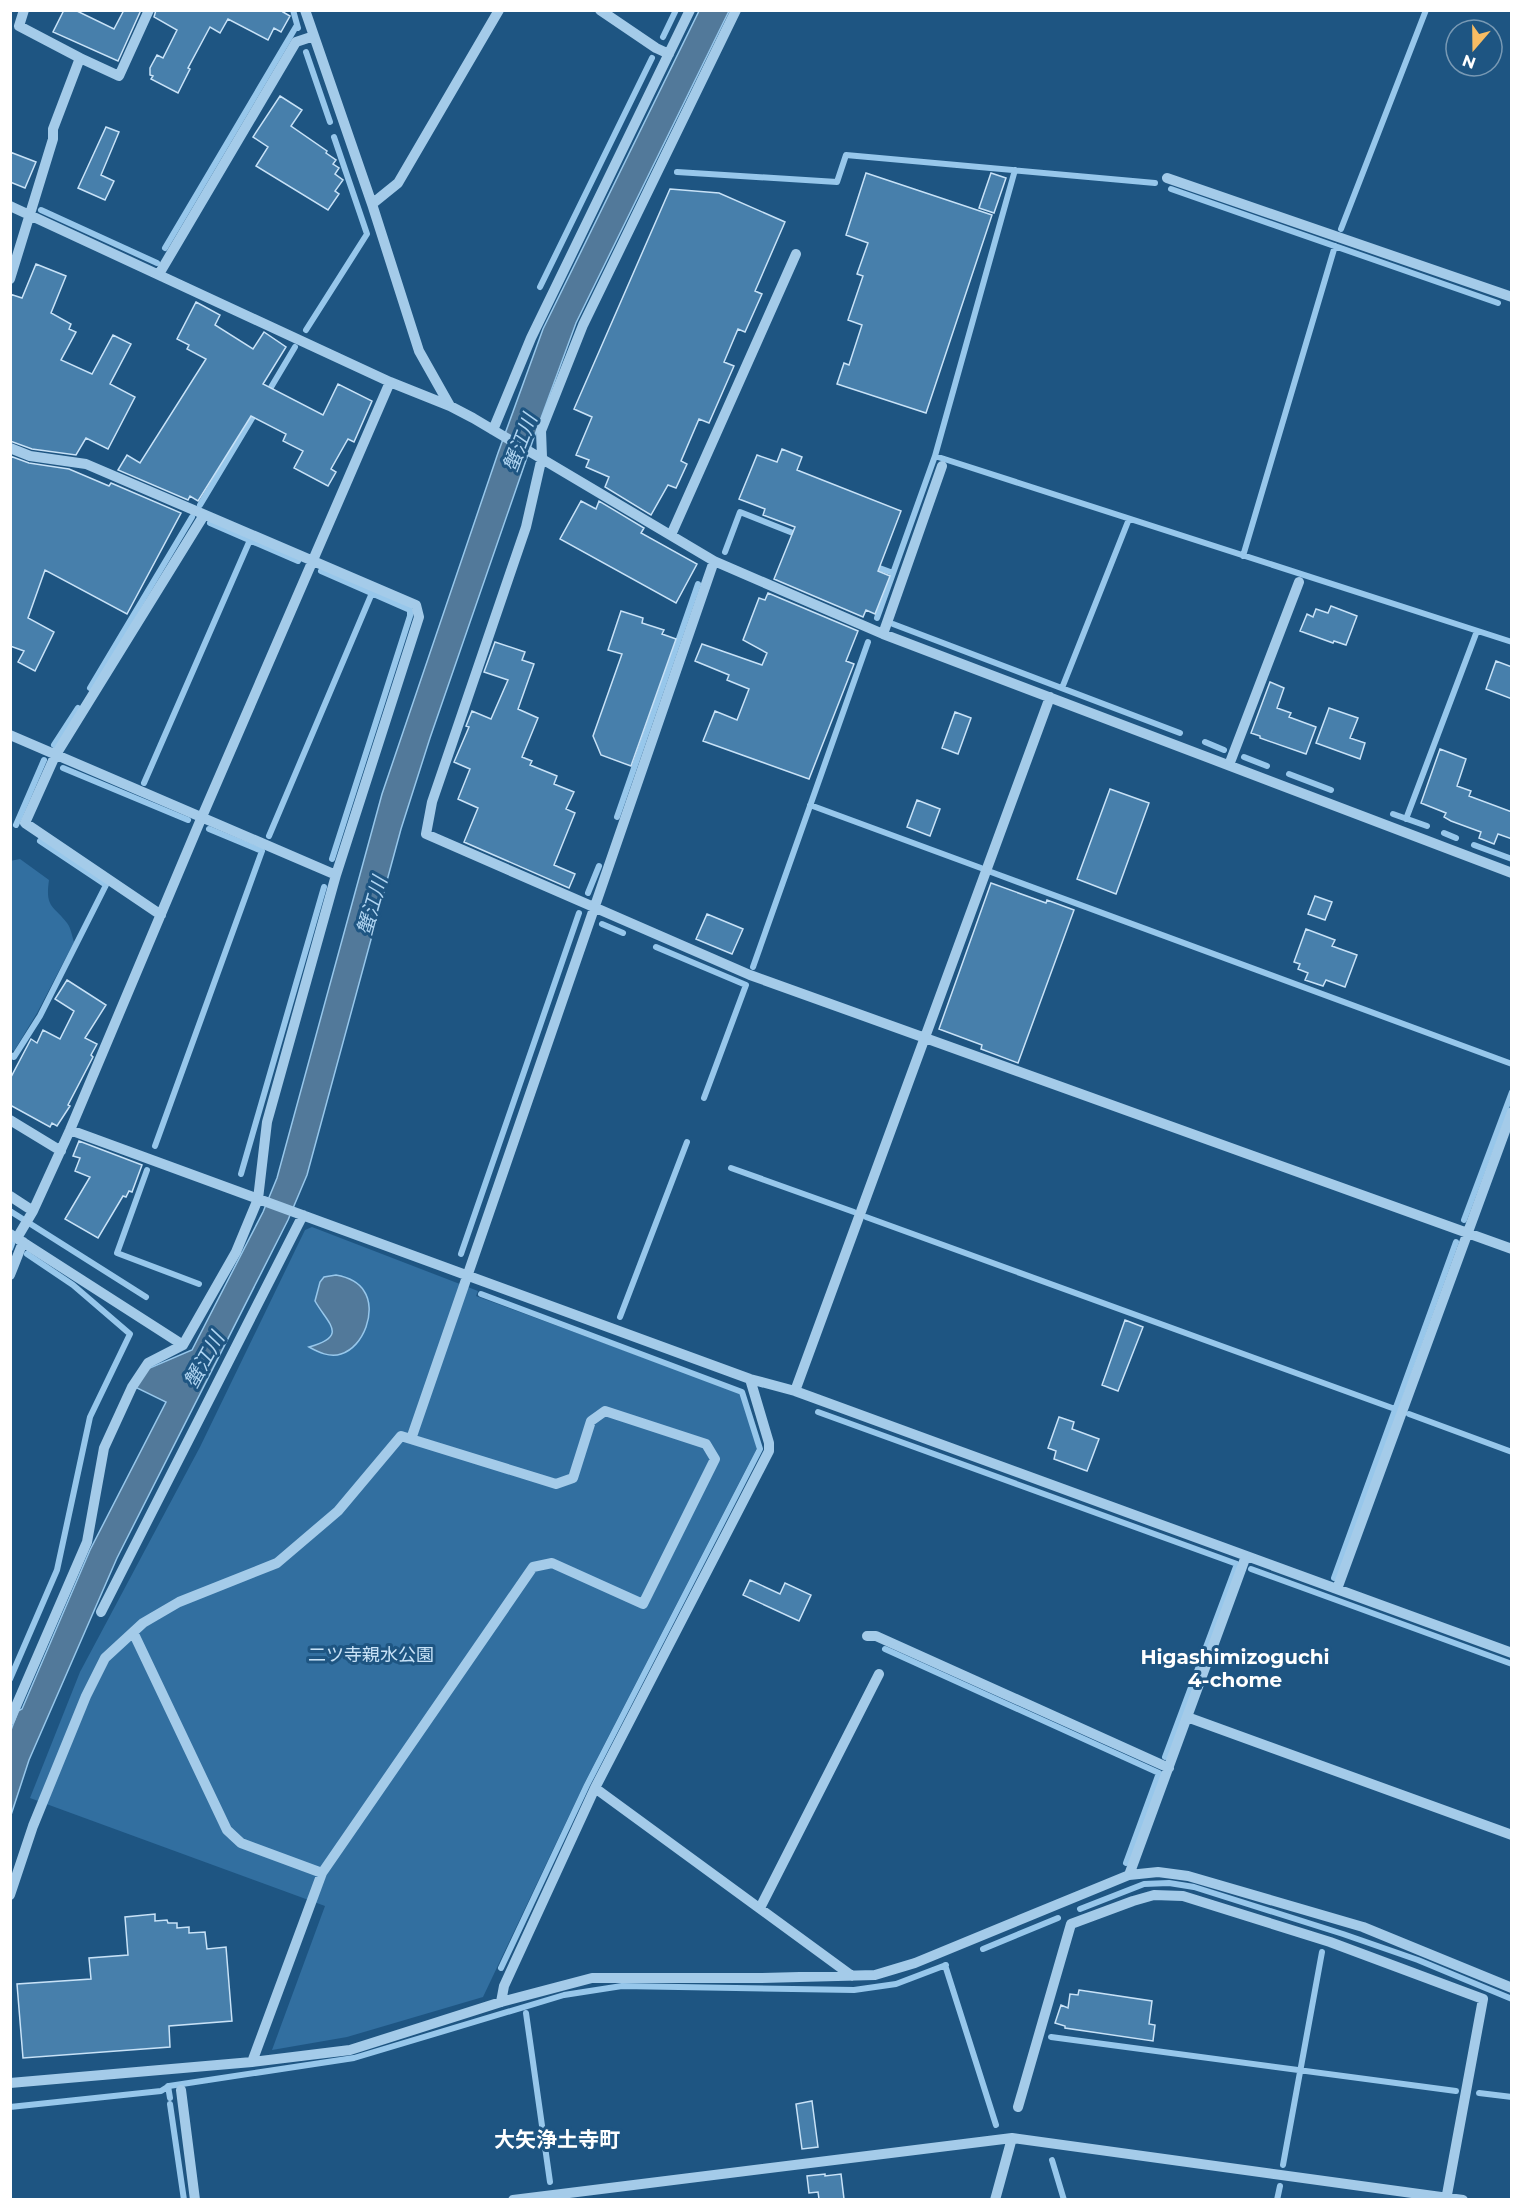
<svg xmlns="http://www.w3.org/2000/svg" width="1522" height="2210" font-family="Montserrat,'Noto Sans JP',sans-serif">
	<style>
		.green { fill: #326fa0 }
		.water { fill: #52799a; stroke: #97c7eb; stroke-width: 1.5 }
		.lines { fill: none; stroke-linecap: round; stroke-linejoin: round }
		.stream { stroke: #97c7eb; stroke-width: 6 }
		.building { fill: #477fab; stroke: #c8e2f7; stroke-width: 1.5 }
		.minor { stroke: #a4cbe9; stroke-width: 10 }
		.labels { text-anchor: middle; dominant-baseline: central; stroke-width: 6; stroke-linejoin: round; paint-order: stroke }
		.park-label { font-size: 18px; fill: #c8e2f7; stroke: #1e5582 }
		.water-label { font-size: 20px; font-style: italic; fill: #afd4f1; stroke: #1e5582 }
		.neighbourhood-label { font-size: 20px; font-weight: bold; fill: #fff; stroke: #1e5582 }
		.quarter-label { font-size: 21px; font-weight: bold; fill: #fff; stroke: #1e5582 }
	</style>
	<rect width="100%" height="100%" fill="#1e5582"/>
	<path class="green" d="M 20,859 L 49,880 C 45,908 53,905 67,923 C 71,928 72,936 74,942 L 37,1013 L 14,1051 L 10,1049 L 10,861 Z
		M 312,1227 L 478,1291 L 476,1296 L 740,1393 L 757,1448 L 586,1780 L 483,1997 L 347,2037 L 272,2050 L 325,1906 L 30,1798 L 80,1672 L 200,1447 L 305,1230 Z"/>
	<path class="water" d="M 699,11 L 729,11 L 576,323 L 533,440 L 430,738 L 401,829 L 307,1175 L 288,1220 L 117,1558 L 29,1760 L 11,1815 L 11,1730 L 18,1711 L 22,1709 L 90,1550 L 166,1402 L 135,1387 L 145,1370 L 192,1350 L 263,1212 L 277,1178 L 382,794 L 498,453 L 543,329 Z
		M 336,1275 C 347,1277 358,1281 364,1291 C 377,1310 364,1347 341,1354 C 330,1358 318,1352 309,1347 C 349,1336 328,1324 315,1301 L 320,1282 L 324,1277 Z"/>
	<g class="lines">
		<path class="stream" d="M 293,10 L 298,28
			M 663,37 L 676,10
			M 306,52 L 330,122
			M 677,172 L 837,182 L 846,155 L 1155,183
			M 1171,189 L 1498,303
			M 41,210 L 157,263
			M 1341,229 L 1426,10
			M 165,248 L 297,25
			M 540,287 L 652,58
			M 306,330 L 367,234 L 334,137
			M 267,394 L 295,347
			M 935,456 L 1512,642
			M 200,505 L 257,410
			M 210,523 L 298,561
			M 725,552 L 740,512 L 798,535
			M 1243,556 L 1335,246
			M 874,566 L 893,573
			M 321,571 L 410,610 L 410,616 L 332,859
			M 877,618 L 935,456 L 1015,170
			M 893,624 L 1180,733
			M 90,688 L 192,517
			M 1062,688 L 1129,519
			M 1205,742 L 1224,750
			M 54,745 L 78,708
			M 1244,757 L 1267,766
			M 63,768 L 188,820
			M 1289,774 L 1331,790
			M 144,783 L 250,540
			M 810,805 L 981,868
			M 1393,814 L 1427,826
			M 617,817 L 698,584
			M 1406,819 L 1477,631
			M 16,825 L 44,760
			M 1444,833 L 1456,838
			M 269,836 L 372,593
			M 1474,845 L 1512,859
			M 991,872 L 1512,1064
			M 588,893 L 599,866
			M 602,924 L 623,933
			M 656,947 L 746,985 L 704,1098
			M 753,967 L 868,642
			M 10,1055 L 14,1057 L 40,1016 L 106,885 L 40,841
			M 155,1146 L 262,851 L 209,829
			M 731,1168 L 854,1212
			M 147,1170 L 117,1253 L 199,1284
			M 241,1174 L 324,887
			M 10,1211 L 146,1297
			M 866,1217 L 1395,1409
			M 1464,1220 L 1512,1092
			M 10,1243 L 12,1244 L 10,1249
			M 461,1254 L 579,913
			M 481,1294 L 742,1392 L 760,1449 L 587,1785 L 501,1968
			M 620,1317 L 687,1142
			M 818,1412 L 1237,1564 L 1165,1757
			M 1409,1414 L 1512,1452
			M 1251,1569 L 1512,1664
			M 1334,1578 L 1456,1242
			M 885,1649 L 1159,1773 L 1126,1863
			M 10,1679 L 57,1570 L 90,1417 L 130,1334 L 73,1285 L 27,1254
			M 1080,1909 L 1144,1884 L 1169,1883 L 1194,1887 L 1343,1934 L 1418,1960 L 1512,1999
			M 983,1949 L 1058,1918
			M 945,1965 L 996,2125
			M 526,2013 L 550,2182
			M 1051,2037 L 1456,2091
			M 168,2086 L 170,2098
			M 1479,2093 L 1512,2097
			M 170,2104 L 184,2200
			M 10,2107 L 161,2091 L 169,2086 L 354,2058 L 564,1995 L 622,1986 L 854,1990 L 896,1984 L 946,1965
			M 1052,2160 L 1064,2200
			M 1283,2165 L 1322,1952
			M 1277,2200 L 1280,2186"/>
	</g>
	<path class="building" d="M 64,10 L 75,10 L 114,29 L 124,10 L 141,10 L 118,61 L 53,32 Z
		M 156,10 L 285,10 L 283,12 L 290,16 L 281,32 L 274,28 L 268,40 L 228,19 L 220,33 L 210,27 L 188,68 L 190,69 L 178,93 L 151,79 L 153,76 L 150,75 L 150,68 L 157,55 L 163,58 L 177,30 L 154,17 Z
		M 280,96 L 302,110 L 291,126 L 327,151 L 326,153 L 336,160 L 333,164 L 339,168 L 335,174 L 343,180 L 335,191 L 339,194 L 328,210 L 256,166 L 268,147 L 253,137 Z
		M 106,127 L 119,132 L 101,175 L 114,181 L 105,200 L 78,188 Z
		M 10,152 L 36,162 L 25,188 L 10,182 Z
		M 866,173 L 992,215 L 926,413 L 837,384 L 844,363 L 849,365 L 862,325 L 848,320 L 863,276 L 857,274 L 868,243 L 846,235 Z
		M 991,173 L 1006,178 L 994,213 L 979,208 Z
		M 670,189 L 719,193 L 785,222 L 755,291 L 762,294 L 745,332 L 738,329 L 724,362 L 734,366 L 709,423 L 699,419 L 681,461 L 687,464 L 676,488 L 668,485 L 651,515 L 605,487 L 609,477 L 586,467 L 589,460 L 576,455 L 592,417 L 574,409 Z
		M 36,264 L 66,276 L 51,313 L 71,324 L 69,329 L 76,332 L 61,360 L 92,374 L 113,335 L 131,344 L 110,384 L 135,397 L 108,449 L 86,438 L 76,455 L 32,449 L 10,441 L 10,294 L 22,298 Z
		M 196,302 L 220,315 L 215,325 L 253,349 L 264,332 L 286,347 L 263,384 L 323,415 L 338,384 L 372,401 L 354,442 L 348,439 L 331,469 L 336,472 L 328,486 L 294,468 L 303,451 L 283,441 L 286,434 L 251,416 L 198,501 L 190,496 L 188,500 L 118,470 L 127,455 L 140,463 L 206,359 L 187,349 L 189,345 L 177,339 Z
		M 782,449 L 802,457 L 797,470 L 901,511 L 878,571 L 890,576 L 875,614 L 866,610 L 863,617 L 774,579 L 795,527 L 763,515 L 765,509 L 739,499 L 757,455 L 777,462 Z
		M 10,456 L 29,463 L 69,469 L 109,486 L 111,483 L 181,513 L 127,614 L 45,570 L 28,618 L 54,632 L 35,671 L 18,662 L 24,651 L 10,646 Z
		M 581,501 L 596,509 L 599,501 L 644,528 L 641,533 L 697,564 L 676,603 L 560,539 Z
		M 768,593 L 858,631 L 846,661 L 854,664 L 809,779 L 703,741 L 715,711 L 737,720 L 749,689 L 727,680 L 729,675 L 695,661 L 702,644 L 762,665 L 767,653 L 743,640 L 759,598 L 765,600 Z
		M 1331,606 L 1357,616 L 1346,645 L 1334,641 L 1333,643 L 1300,631 L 1307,614 L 1313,617 L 1316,609 L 1328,613 Z
		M 621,611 L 643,618 L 642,623 L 664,630 L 662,634 L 676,639 L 631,766 L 601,755 L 593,736 L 622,654 L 608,650 Z
		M 495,642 L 525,652 L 522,660 L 534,664 L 518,709 L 538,718 L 522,757 L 532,761 L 530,765 L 557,776 L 554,784 L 574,792 L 566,809 L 575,813 L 554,865 L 575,874 L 569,888 L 464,842 L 478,808 L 458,799 L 470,769 L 454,762 L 469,727 L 466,726 L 472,711 L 491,719 L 508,680 L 484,672 Z
		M 1496,661 L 1512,667 L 1512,699 L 1486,689 Z
		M 1270,682 L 1284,688 L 1277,708 L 1291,713 L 1289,717 L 1316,727 L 1306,754 L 1260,738 L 1260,736 L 1251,733 Z
		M 1329,708 L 1358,718 L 1350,738 L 1365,743 L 1360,759 L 1316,743 Z
		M 955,712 L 971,718 L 958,754 L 942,748 Z
		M 1440,749 L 1466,759 L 1457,786 L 1471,791 L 1469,796 L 1512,812 L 1512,839 L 1498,834 L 1494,844 L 1479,838 L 1481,832 L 1451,821 L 1444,817 L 1446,813 L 1421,803 Z
		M 1110,789 L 1149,803 L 1116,894 L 1077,879 Z
		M 917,800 L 940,809 L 930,836 L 907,827 Z
		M 991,883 L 1046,903 L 1047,900 L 1074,910 L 1018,1063 L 981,1049 L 982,1045 L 939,1029 Z
		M 1315,896 L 1332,902 L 1325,920 L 1308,914 Z
		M 707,914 L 743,929 L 732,954 L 696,939 Z
		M 1306,929 L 1335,940 L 1332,946 L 1357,955 L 1345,987 L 1326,980 L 1323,986 L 1305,980 L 1308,973 L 1298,969 L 1300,964 L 1294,962 Z
		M 67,980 L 106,1005 L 85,1038 L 97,1044 L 91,1055 L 93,1057 L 68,1105 L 70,1106 L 57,1126 L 52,1123 L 50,1127 L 10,1105 L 10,1079 L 31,1039 L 37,1043 L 43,1030 L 60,1039 L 74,1011 L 55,999 Z
		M 79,1141 L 142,1165 L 132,1192 L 129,1191 L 126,1197 L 123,1196 L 98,1238 L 65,1219 L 90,1177 L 75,1171 L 80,1158 L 73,1156 Z
		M 1125,1320 L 1143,1327 L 1118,1391 L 1102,1385 Z
		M 1059,1417 L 1074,1422 L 1072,1429 L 1099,1439 L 1087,1471 L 1054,1459 L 1056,1451 L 1048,1448 Z
		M 750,1580 L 780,1594 L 785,1583 L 811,1595 L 799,1621 L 743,1595 Z
		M 155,1914 L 155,1921 L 167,1920 L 168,1923 L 177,1923 L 177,1928 L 189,1927 L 189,1933 L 205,1932 L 207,1949 L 226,1947 L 232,2021 L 169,2026 L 170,2047 L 23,2058 L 17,1984 L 91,1979 L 89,1958 L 128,1955 L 125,1917 Z
		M 1079,1990 L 1152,2001 L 1149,2024 L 1155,2025 L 1153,2041 L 1065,2028 L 1065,2026 L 1055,2023 L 1061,2005 L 1068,2008 L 1070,1994 L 1078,1995 Z
		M 812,2101 L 818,2147 L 802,2149 L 796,2104 Z
		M 825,2174 L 825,2176 L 841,2174 L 844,2199 L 819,2199 L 818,2192 L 809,2193 L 807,2176 Z"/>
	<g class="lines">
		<path class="minor" d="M 24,10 L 19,26 L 80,58
			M 305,10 L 372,204 L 419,351 L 450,406
			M 600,10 L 656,48 L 669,54
			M 736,10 L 583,325 L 541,431 L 542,457 L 526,527 L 432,802 L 426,834 L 750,975 L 1512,1249
			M 1167,178 L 1512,297
			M 372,204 L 398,183 L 499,10
			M 10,206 L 390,382 L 450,406 L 473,418 L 714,561 L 883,634 L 1512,873
			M 159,274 L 296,42 L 314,36
			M 10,279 L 53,139 L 53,129 L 80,58 L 119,76 L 149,10
			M 493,430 L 531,338 L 690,10
			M 10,448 L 30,456 L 86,464 L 416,605 L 419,617 L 336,875 L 267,1122 L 258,1199 L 236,1252 L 183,1345 L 148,1363 L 132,1387 L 104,1448 L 87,1542 L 10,1720
			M 671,535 L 796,254
			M 883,634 L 942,466
			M 10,735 L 336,875
			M 1229,765 L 1299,582
			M 161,915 L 25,823 L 55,756 L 204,515
			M 10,1120 L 61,1151
			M 70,1130 L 750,1379 L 795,1391 L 1512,1653
			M 10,1196 L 33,1211
			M 10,1234 L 183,1345
			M 17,1238 L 33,1211 L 70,1130 L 201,819 L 390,382
			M 10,1275 L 23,1242
			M 795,1391 L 1050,697
			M 411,1439 L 714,561
			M 1337,1589 L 1512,1112
			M 101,1612 L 303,1215
			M 867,1636 L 876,1636 L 1169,1768
			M 1187,1717 L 1512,1835
			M 595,1788 L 852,1976
			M 1129,1875 L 1246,1556
			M 10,1895 L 33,1826 L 86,1696 L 105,1658 L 143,1623 L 179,1602 L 277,1563 L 338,1511 L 401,1436 L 556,1484 L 573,1478 L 591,1421 L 605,1411 L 706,1444 L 715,1459 L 643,1604 L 552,1563 L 533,1567 L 322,1873 L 241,1843 L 227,1830 L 133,1632
			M 760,1908 L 879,1674
			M 501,2002 L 504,1986 L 595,1788 L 769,1451 L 769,1443 L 750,1379
			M 252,2062 L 322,1873
			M 10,2083 L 252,2062 L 350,2050 L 501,2002 L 592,1978 L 761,1978 L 875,1975 L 915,1963 L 1129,1875 L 1158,1872 L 1188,1876 L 1363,1927 L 1512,1988
			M 181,2090 L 195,2200
			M 1018,2107 L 1071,1924 L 1133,1901 L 1154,1895 L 1183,1896 L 1330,1942 L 1483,1999 L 1446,2200
			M 513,2200 L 1012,2138 L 1463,2200
			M 995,2200 L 1012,2138"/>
	</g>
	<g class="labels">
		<g class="park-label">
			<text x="371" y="1655">二ツ寺親水公園</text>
		</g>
		<g class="water-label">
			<text transform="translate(520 443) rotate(-69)">蟹江川</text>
			<text transform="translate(372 906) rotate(-74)">蟹江川</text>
			<text transform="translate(204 1360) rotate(-61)">蟹江川</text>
		</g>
		<g class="neighbourhood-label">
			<text x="1235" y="1657">Higashimizoguchi<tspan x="1235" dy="23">4-chome</tspan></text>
		</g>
		<g class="quarter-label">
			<text x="557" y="2139">大矢浄土寺町</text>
		</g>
	</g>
	<rect width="1522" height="2210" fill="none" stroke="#ffffff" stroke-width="24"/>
	<g transform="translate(1474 48) rotate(200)"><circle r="28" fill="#1e5582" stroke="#7899b4" stroke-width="1.5"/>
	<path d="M0-4.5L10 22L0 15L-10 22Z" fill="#f8bc63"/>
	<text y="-9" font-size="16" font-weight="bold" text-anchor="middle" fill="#ffffff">N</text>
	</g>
</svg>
